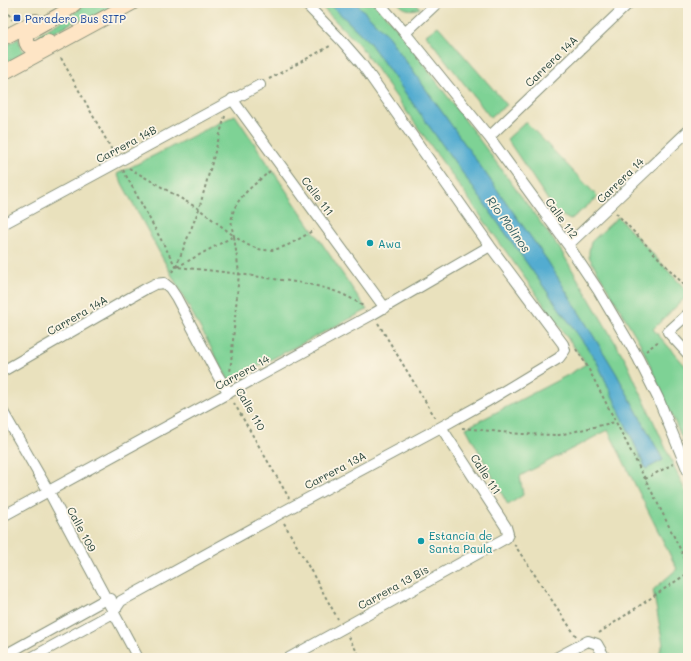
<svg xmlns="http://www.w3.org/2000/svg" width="691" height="661" font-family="Mali,sans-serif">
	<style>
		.green { fill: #7ed295; stroke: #4e8864 }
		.water { fill: #53acd0; stroke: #397482 }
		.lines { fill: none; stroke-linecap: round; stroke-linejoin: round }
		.minor-casing { stroke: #848f78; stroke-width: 12 }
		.secondary-casing { stroke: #848f78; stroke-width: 16 }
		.path { stroke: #848f78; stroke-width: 2; stroke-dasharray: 3 3; stroke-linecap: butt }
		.minor { stroke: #fff; stroke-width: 10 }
		.secondary { stroke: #fee5c5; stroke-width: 14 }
		.transit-dot { fill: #1a4fb4; stroke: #fcf5e5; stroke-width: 1.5 }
		.culture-dot { fill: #0f9aa8; stroke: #fcf5e5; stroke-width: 1.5 }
		.labels { text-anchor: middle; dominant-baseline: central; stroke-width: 3.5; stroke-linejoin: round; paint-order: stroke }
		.transit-label { font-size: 11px; fill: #164399; stroke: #fcf5e5; text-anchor: start }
		.street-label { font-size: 11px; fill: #1f3d34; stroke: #fcf5e5 }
		.culture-label { font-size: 11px; fill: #0d838f; stroke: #fcf5e5; text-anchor: start }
		.water-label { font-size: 12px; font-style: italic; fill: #2f5e63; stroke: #fcf5e5 }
	</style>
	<rect width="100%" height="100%" fill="#fcf5e5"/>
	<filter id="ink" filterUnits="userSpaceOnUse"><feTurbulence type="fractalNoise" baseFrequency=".025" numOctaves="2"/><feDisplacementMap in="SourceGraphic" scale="8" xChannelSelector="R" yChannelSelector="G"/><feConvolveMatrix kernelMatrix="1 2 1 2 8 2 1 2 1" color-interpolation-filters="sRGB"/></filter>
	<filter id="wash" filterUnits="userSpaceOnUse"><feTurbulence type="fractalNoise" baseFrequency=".012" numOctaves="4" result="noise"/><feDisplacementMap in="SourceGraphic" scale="16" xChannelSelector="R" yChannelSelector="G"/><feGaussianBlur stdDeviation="0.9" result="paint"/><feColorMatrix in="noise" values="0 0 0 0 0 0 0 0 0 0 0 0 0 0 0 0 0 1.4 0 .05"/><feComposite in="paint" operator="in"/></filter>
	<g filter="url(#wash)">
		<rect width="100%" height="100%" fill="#e9e1bd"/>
		<path class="green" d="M 86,3 L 119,3 L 98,15 L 75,21 L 41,39 L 39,34 L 71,16 Z
			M 318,3 L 329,3 L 369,42 L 596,360 L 646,469 L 663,460 L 616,373 L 547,260 L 388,36 L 356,3 L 374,3 L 397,28 L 560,249 L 626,361 L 688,497 L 688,658 L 657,658 L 663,644 L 653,590 L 677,569 L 608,430 L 520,476 L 523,495 L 508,505 L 466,428 L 566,376 L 586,364 L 360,46 Z
			M 398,3 L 415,3 L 420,8 C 411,11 404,10 398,3 Z
			M 438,26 L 507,105 L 490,117 L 426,35 Z
			M 19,38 C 19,46 21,50 28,54 L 3,69 L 3,48 Z
			M 235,115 L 367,310 L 229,381 L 117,174 Z
			M 526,122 L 598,197 L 570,220 L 556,212 L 507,139 Z
			M 618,217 L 688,292 L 688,295 L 653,329 L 688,369 L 688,452 L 640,343 L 589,257 L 589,251 L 591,242 Z"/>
		<path class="water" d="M 329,3 L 356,3 L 388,36 L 547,260 L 616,373 L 663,460 L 646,469 L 596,360 L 369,42 Z"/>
	</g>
	<g filter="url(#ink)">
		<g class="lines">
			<defs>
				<path id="minor" d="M 379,3 L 405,33 L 489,137 L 568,245 L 598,290 L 638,358 L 658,398 L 688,471
					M 405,33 L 437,3
					M 232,99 L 385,308
					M 489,137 L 629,3
					M 3,224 L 260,85
					M 568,245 L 688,131
					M 688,314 L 668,332 L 688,354
					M 3,371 L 147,288 L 155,284 L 164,283 L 170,288 L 176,297 L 218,376 L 229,393
					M 3,412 L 49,492 L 138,658
					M 3,516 L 373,314 L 490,246
					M 3,656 L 106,599 L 111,599
					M 31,658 L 113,613 L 121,601 L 279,514 L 441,427 L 486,402 L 559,358 L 565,350 L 563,344 L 490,246 L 361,63 L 341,40 L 305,3
					M 289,658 L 506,538 L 508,534 L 506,527 L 441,427
					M 556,658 L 588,641 L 597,644 L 605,658"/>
				<path id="secondary" d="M 3,38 L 36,21
					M 48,42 C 44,44 39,48 35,48 C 26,49 24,39 28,33 L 63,13 L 75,3
					M 3,73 L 132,3"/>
			</defs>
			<use href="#minor" class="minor-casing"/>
			<use href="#secondary" class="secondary-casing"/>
			<path class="path" d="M 3,3 L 12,20
				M 61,58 L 113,152
				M 269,79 L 332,45
				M 225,116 L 199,209 L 176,267 C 209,270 241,274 274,279 C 304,283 339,287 364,307
				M 129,168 L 199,209 L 234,236 L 239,273 L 230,374
				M 123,170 L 176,267 L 170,274
				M 270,171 C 257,183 235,197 232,217 C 231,223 232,230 234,236 C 240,240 246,245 253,247 C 275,257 295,241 314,230
				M 616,213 L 688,289
				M 177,267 L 234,236
				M 378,323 L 436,419
				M 576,349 L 586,364 L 657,502 L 688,565
				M 646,351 L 660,340
				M 234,403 L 289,498
				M 462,428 L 521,434 L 559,435 L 615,422
				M 645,479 L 673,464
				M 284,523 L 338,619
				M 514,544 L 576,636
				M 599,633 L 688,573
				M 348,637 L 361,658"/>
			<use href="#minor" class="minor"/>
			<use href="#secondary" class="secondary"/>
		</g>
	</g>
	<rect class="transit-dot" x="13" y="14" width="8" height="8" rx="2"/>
	<g class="culture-dot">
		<circle cx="370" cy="243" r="4"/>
		<circle cx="421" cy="541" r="4"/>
	</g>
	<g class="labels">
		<g class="transit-label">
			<text x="25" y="18">Paradero Bus SITP</text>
		</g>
		<g class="street-label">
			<text transform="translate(551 61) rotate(-44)">Carrera 14A</text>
			<text transform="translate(126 144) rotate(-28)">Carrera 14B</text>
			<text transform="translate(620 180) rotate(-44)">Carrera 14</text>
			<text transform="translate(318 196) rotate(53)">Calle 111</text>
			<text transform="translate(562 218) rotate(54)">Calle 112</text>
			<text transform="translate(77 315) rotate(-30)">Carrera 14A</text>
			<text transform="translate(242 372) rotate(-29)">Carrera 14</text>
			<text transform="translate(251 409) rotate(60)">Calle 110</text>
			<text transform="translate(335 470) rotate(-28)">Carrera 13A</text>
			<text transform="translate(486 474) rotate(57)">Calle 111</text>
			<text transform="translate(82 529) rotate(62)">Calle 109</text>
			<text transform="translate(393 587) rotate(-29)">Carrera 13 Bis</text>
		</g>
		<g class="culture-label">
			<text x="378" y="243">Awa</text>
			<text x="429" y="535">Estancia de<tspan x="429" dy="13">Santa Paula</tspan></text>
		</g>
		<g class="water-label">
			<text transform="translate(509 224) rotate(54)">Río Molinos</text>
		</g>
	</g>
	<rect width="691" height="661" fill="none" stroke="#fcf5e5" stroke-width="16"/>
</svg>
